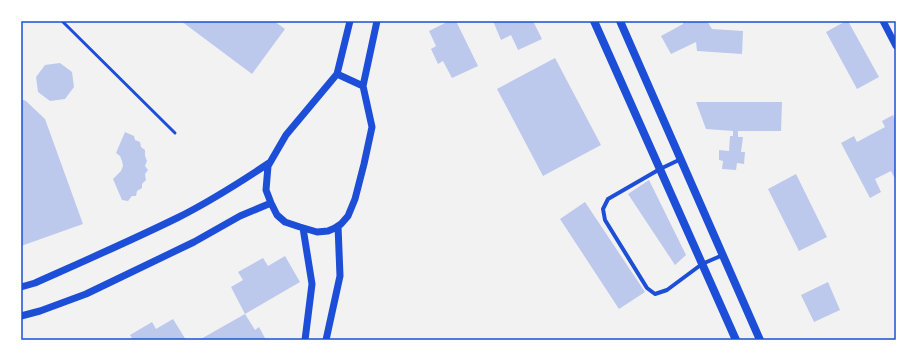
<svg xmlns="http://www.w3.org/2000/svg" width="917" height="361" font-family="'Exo 2',sans-serif">
	<style>
		.building { fill: #bdc9ec }
		.lines { fill: none; stroke-linecap: round; stroke-linejoin: round }
		.service { stroke: #1d4ed8; stroke-width: 3 }
		.minor { stroke: #1d4ed8; stroke-width: 4 }
		.tertiary { stroke: #1d4ed8; stroke-width: 7 }
		.secondary { stroke: #1d4ed8; stroke-width: 8 }
		.neatline { fill: none; stroke: #1d4ed8; stroke-width: 1.5 }
	</style>
	<rect width="100%" height="100%" fill="#f2f2f2"/>
	<path class="building" d="M 181,21 L 274,21 L 285,29 L 252,74 Z
		M 449,21 L 456,21 L 478,66 L 452,78 L 443,61 L 438,64 L 431,49 L 436,46 L 429,31 Z
		M 493,21 L 533,21 L 542,39 L 518,50 L 511,35 L 501,40 Z
		M 683,21 L 707,21 L 712,29 L 743,31 L 742,54 L 697,51 L 696,42 L 671,54 L 661,36 L 683,24 Z
		M 846,21 L 848,21 L 879,77 L 857,89 L 826,32 Z
		M 555,58 L 601,145 L 543,176 L 497,89 Z
		M 60,63 L 72,72 L 74,87 L 65,99 L 50,101 L 38,92 L 36,77 L 45,65 Z
		M 21,99 L 26,101 L 45,119 L 83,224 L 21,246 Z
		M 696,102 L 782,102 L 781,131 L 738,131 L 738,137 L 743,137 L 741,152 L 745,152 L 744,164 L 737,163 L 736,170 L 722,169 L 723,161 L 719,160 L 719,150 L 729,151 L 730,136 L 733,136 L 733,131 L 706,129 Z
		M 893,115 L 896,122 L 896,176 L 894,177 L 891,171 L 875,179 L 881,192 L 870,198 L 841,143 L 854,136 L 857,142 L 885,127 L 882,121 Z
		M 125,132 L 134,136 L 135,140 L 140,142 L 141,147 L 145,150 L 145,156 L 147,161 L 145,166 L 148,170 L 145,174 L 146,180 L 142,184 L 142,188 L 137,191 L 136,196 L 132,196 L 128,201 L 122,200 L 113,179 L 121,171 L 123,166 L 122,161 L 120,156 L 116,153 Z
		M 796,174 L 827,237 L 799,251 L 768,189 Z
		M 649,180 L 686,255 L 675,265 L 628,194 Z
		M 585,202 L 645,292 L 619,309 L 560,219 Z
		M 285,256 L 300,282 L 245,314 L 231,287 L 243,280 L 238,272 L 263,258 L 268,266 Z
		M 828,282 L 840,310 L 814,322 L 801,295 Z
		M 245,314 L 255,330 L 259,327 L 266,340 L 199,340 Z
		M 173,319 L 186,340 L 133,340 L 130,335 L 152,322 L 156,329 Z"/>
	<g class="lines">
		<path class="service" d="M 62,21 L 175,133"/>
		<path class="minor" d="M 681,159 L 660,169 L 608,199 L 603,209 L 605,220 L 647,288 L 655,294 L 667,290 L 702,264 L 723,255"/>
		<path class="tertiary" d="M 350,21 L 337,74 L 286,135 L 268,166 L 266,190 L 271,203 L 277,215 L 285,222 L 300,227 L 317,232 L 328,231 L 335,228 L 341,224 L 348,216 L 355,199 L 364,164 L 372,127 L 363,86 L 377,21
			M 883,21 L 896,46
			M 337,74 L 363,86
			M 303,228 L 312,284 L 305,340
			M 21,287 L 35,283 C 82,262 130,241 177,218 C 209,202 239,183 269,163
			M 21,316 L 40,311 L 86,294 L 194,242 L 240,216 L 271,203
			M 326,340 L 340,276 L 338,226"/>
		<path class="secondary" d="M 594,21 L 736,340
			M 620,21 L 760,340"/>
	</g>
	<rect width="917" height="361" fill="none" stroke="#ffffff" stroke-width="44"/>
	<rect x="22" y="22" width="873" height="317" class="neatline"/>
</svg>
